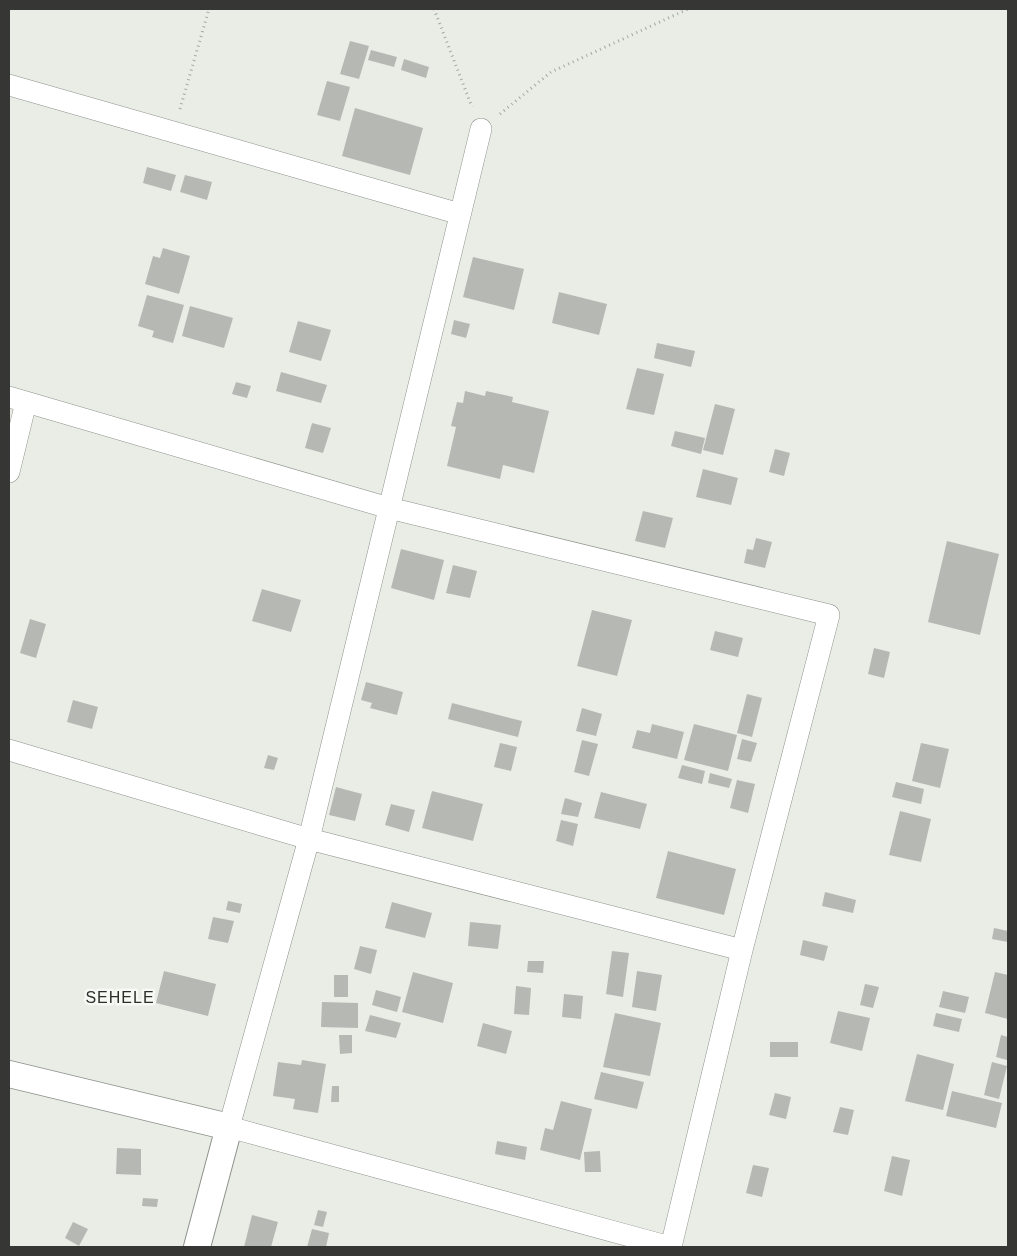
<svg xmlns="http://www.w3.org/2000/svg" width="1017" height="1256" font-family="Helvetica,sans-serif">
	<style>
		.building { fill: #b6b9b3 }
		.lines { fill: none; stroke-linecap: round; stroke-linejoin: round }
		.minor-casing { stroke: #8e928c; stroke-width: 22 }
		.tertiary-casing { stroke: #8e928c; stroke-width: 28 }
		.path { stroke: #a4a7a2; stroke-width: 3; stroke-dasharray: 1 4; stroke-linecap: butt }
		.minor { stroke: #fff; stroke-width: 21 }
		.tertiary { stroke: #fff; stroke-width: 26 }
		.labels { text-anchor: middle; dominant-baseline: central; stroke-width: 5; stroke-linejoin: round; paint-order: stroke }
		.quarter-label { font-size: 16px; letter-spacing: 1px; fill: #2b2e29; stroke: #f7faf4 }
	</style>
	<rect width="100%" height="100%" fill="#e9ede6"/>
	<path class="building" d="M 350,41 L 369,46 L 359,79 L 340,74 Z
		M 371,50 L 397,57 L 394,67 L 368,60 Z
		M 404,59 L 429,67 L 426,78 L 401,70 Z
		M 327,81 L 350,87 L 340,121 L 317,115 Z
		M 355,108 L 423,128 L 410,175 L 342,156 Z
		M 147,167 L 176,175 L 171,191 L 143,183 Z
		M 185,175 L 212,182 L 207,200 L 180,192 Z
		M 163,248 L 190,256 L 179,294 L 145,284 L 153,256 L 160,258 Z
		M 473,257 L 524,269 L 514,310 L 463,297 Z
		M 559,292 L 607,304 L 599,335 L 552,323 Z
		M 147,295 L 184,305 L 173,343 L 152,337 L 154,331 L 138,326 Z
		M 190,306 L 233,318 L 224,348 L 182,336 Z
		M 454,320 L 470,324 L 466,338 L 451,334 Z
		M 298,321 L 331,330 L 321,361 L 289,352 Z
		M 657,343 L 695,351 L 691,367 L 654,358 Z
		M 637,368 L 664,374 L 654,415 L 626,409 Z
		M 281,372 L 327,385 L 321,403 L 276,391 Z
		M 236,382 L 251,386 L 247,398 L 232,394 Z
		M 465,391 L 485,396 L 486,391 L 513,397 L 512,402 L 549,411 L 534,473 L 503,465 L 500,479 L 447,466 L 456,427 L 451,426 L 457,402 L 463,403 Z
		M 715,404 L 735,409 L 723,455 L 703,450 Z
		M 312,423 L 331,428 L 323,453 L 305,448 Z
		M 675,431 L 705,438 L 701,454 L 671,446 Z
		M 775,449 L 790,453 L 784,476 L 769,472 Z
		M 703,469 L 738,478 L 731,505 L 696,497 Z
		M 643,511 L 673,518 L 665,548 L 635,541 Z
		M 756,538 L 772,542 L 765,568 L 744,563 L 747,549 L 753,550 Z
		M 947,541 L 999,554 L 980,635 L 928,622 Z
		M 401,549 L 444,560 L 434,600 L 391,588 Z
		M 453,565 L 477,571 L 470,598 L 446,593 Z
		M 262,589 L 301,600 L 291,632 L 252,621 Z
		M 592,610 L 632,620 L 617,676 L 577,666 Z
		M 30,619 L 46,624 L 36,658 L 20,653 Z
		M 715,631 L 743,638 L 738,657 L 710,650 Z
		M 874,648 L 890,652 L 884,678 L 868,674 Z
		M 366,682 L 403,692 L 397,715 L 370,708 L 372,703 L 361,700 Z
		M 747,694 L 762,698 L 752,737 L 737,733 Z
		M 73,700 L 98,707 L 92,729 L 67,722 Z
		M 452,703 L 522,721 L 518,737 L 448,719 Z
		M 582,708 L 602,714 L 596,736 L 576,731 Z
		M 652,724 L 684,732 L 677,759 L 632,748 L 637,730 L 650,733 Z
		M 694,724 L 737,735 L 728,771 L 684,760 Z
		M 742,739 L 757,743 L 751,762 L 737,759 Z
		M 582,740 L 598,744 L 589,776 L 574,772 Z
		M 500,743 L 517,747 L 511,771 L 494,767 Z
		M 921,743 L 949,749 L 940,788 L 912,781 Z
		M 268,755 L 278,758 L 274,770 L 264,768 Z
		M 682,765 L 705,771 L 702,784 L 678,778 Z
		M 710,773 L 732,779 L 729,788 L 708,783 Z
		M 737,780 L 755,784 L 748,813 L 730,808 Z
		M 896,782 L 924,789 L 921,804 L 892,797 Z
		M 336,787 L 362,794 L 355,821 L 329,815 Z
		M 432,791 L 483,804 L 473,841 L 422,828 Z
		M 601,792 L 647,804 L 640,829 L 594,818 Z
		M 565,798 L 582,803 L 578,817 L 561,814 Z
		M 391,804 L 415,810 L 409,832 L 385,825 Z
		M 900,811 L 931,819 L 921,862 L 889,855 Z
		M 561,820 L 578,824 L 573,846 L 556,841 Z
		M 668,851 L 736,869 L 724,915 L 656,898 Z
		M 825,892 L 856,900 L 853,913 L 822,906 Z
		M 228,901 L 242,904 L 240,913 L 226,910 Z
		M 392,902 L 432,913 L 425,938 L 385,928 Z
		M 213,917 L 234,921 L 228,943 L 208,939 Z
		M 470,922 L 501,925 L 498,949 L 468,946 Z
		M 994,928 L 1008,931 L 1008,942 L 992,939 Z
		M 803,940 L 828,946 L 824,961 L 800,955 Z
		M 360,946 L 377,950 L 371,974 L 354,969 Z
		M 612,951 L 629,953 L 623,997 L 606,994 Z
		M 528,961 L 544,961 L 543,973 L 527,972 Z
		M 164,971 L 216,984 L 208,1016 L 156,1003 Z
		M 637,971 L 662,975 L 656,1011 L 632,1007 Z
		M 413,972 L 453,983 L 443,1023 L 402,1012 Z
		M 995,972 L 1008,975 L 1008,1019 L 985,1013 Z
		M 334,975 L 348,975 L 348,997 L 334,997 Z
		M 865,984 L 879,987 L 873,1008 L 860,1005 Z
		M 516,986 L 531,988 L 529,1015 L 514,1014 Z
		M 376,990 L 401,997 L 397,1012 L 372,1005 Z
		M 943,991 L 969,997 L 965,1013 L 939,1007 Z
		M 564,994 L 583,996 L 581,1019 L 562,1017 Z
		M 322,1002 L 358,1003 L 358,1028 L 321,1027 Z
		M 838,1011 L 870,1018 L 862,1051 L 830,1043 Z
		M 615,1013 L 661,1023 L 650,1076 L 603,1067 Z
		M 936,1013 L 962,1019 L 959,1032 L 933,1026 Z
		M 370,1015 L 401,1023 L 396,1038 L 365,1031 Z
		M 483,1023 L 512,1031 L 506,1054 L 477,1046 Z
		M 339,1035 L 352,1035 L 352,1053 L 340,1054 Z
		M 1001,1035 L 1008,1037 L 1007,1060 L 996,1057 Z
		M 770,1042 L 798,1042 L 798,1057 L 770,1057 Z
		M 917,1054 L 954,1064 L 943,1110 L 905,1101 Z
		M 302,1060 L 326,1064 L 318,1113 L 293,1109 L 295,1099 L 273,1096 L 278,1062 L 301,1065 Z
		M 992,1062 L 1007,1066 L 999,1099 L 984,1095 Z
		M 601,1072 L 644,1082 L 637,1109 L 594,1099 Z
		M 332,1086 L 339,1086 L 339,1102 L 331,1102 Z
		M 952,1091 L 1002,1103 L 996,1128 L 946,1116 Z
		M 775,1093 L 791,1097 L 786,1119 L 769,1115 Z
		M 561,1101 L 592,1109 L 580,1160 L 540,1150 L 545,1128 L 553,1130 Z
		M 840,1107 L 854,1110 L 848,1135 L 833,1132 Z
		M 497,1141 L 527,1147 L 525,1160 L 495,1154 Z
		M 117,1148 L 141,1149 L 141,1175 L 116,1174 Z
		M 600,1151 L 601,1172 L 585,1172 L 584,1152 Z
		M 892,1156 L 910,1160 L 902,1196 L 884,1191 Z
		M 753,1165 L 769,1168 L 762,1197 L 746,1193 Z
		M 143,1198 L 158,1199 L 157,1207 L 142,1206 Z
		M 318,1210 L 327,1212 L 323,1227 L 314,1225 Z
		M 252,1215 L 278,1222 L 271,1247 L 244,1247 Z
		M 73,1222 L 88,1229 L 79,1246 L 65,1238 Z
		M 312,1229 L 329,1233 L 326,1247 L 307,1247 Z"/>
	<g class="lines">
		<defs>
			<path id="minor" d="M 9,85 L 460,214
				M 481,129 L 309,839 L 229,1127 L 670,1247
				M 9,397 L 389,508 L 829,615 L 742,950 L 671,1247
				M 9,472 L 26,402
				M 9,750 L 309,839 L 742,950"/>
			<path id="tertiary" d="M 9,1074 L 229,1127 L 197,1247"/>
		</defs>
		<use href="#minor" class="minor-casing"/>
		<use href="#tertiary" class="tertiary-casing"/>
		<path class="path" d="M 434,9 L 472,107
			M 180,109 L 209,9
			M 500,114 L 551,72 L 688,9"/>
		<use href="#minor" class="minor"/>
		<use href="#tertiary" class="tertiary"/>
	</g>
	<g class="labels">
		<g class="quarter-label">
			<text x="120" y="997">SEHELE</text>
		</g>
	</g>
	<rect width="1017" height="1256" fill="none" stroke="#363735" stroke-width="20"/>
</svg>
